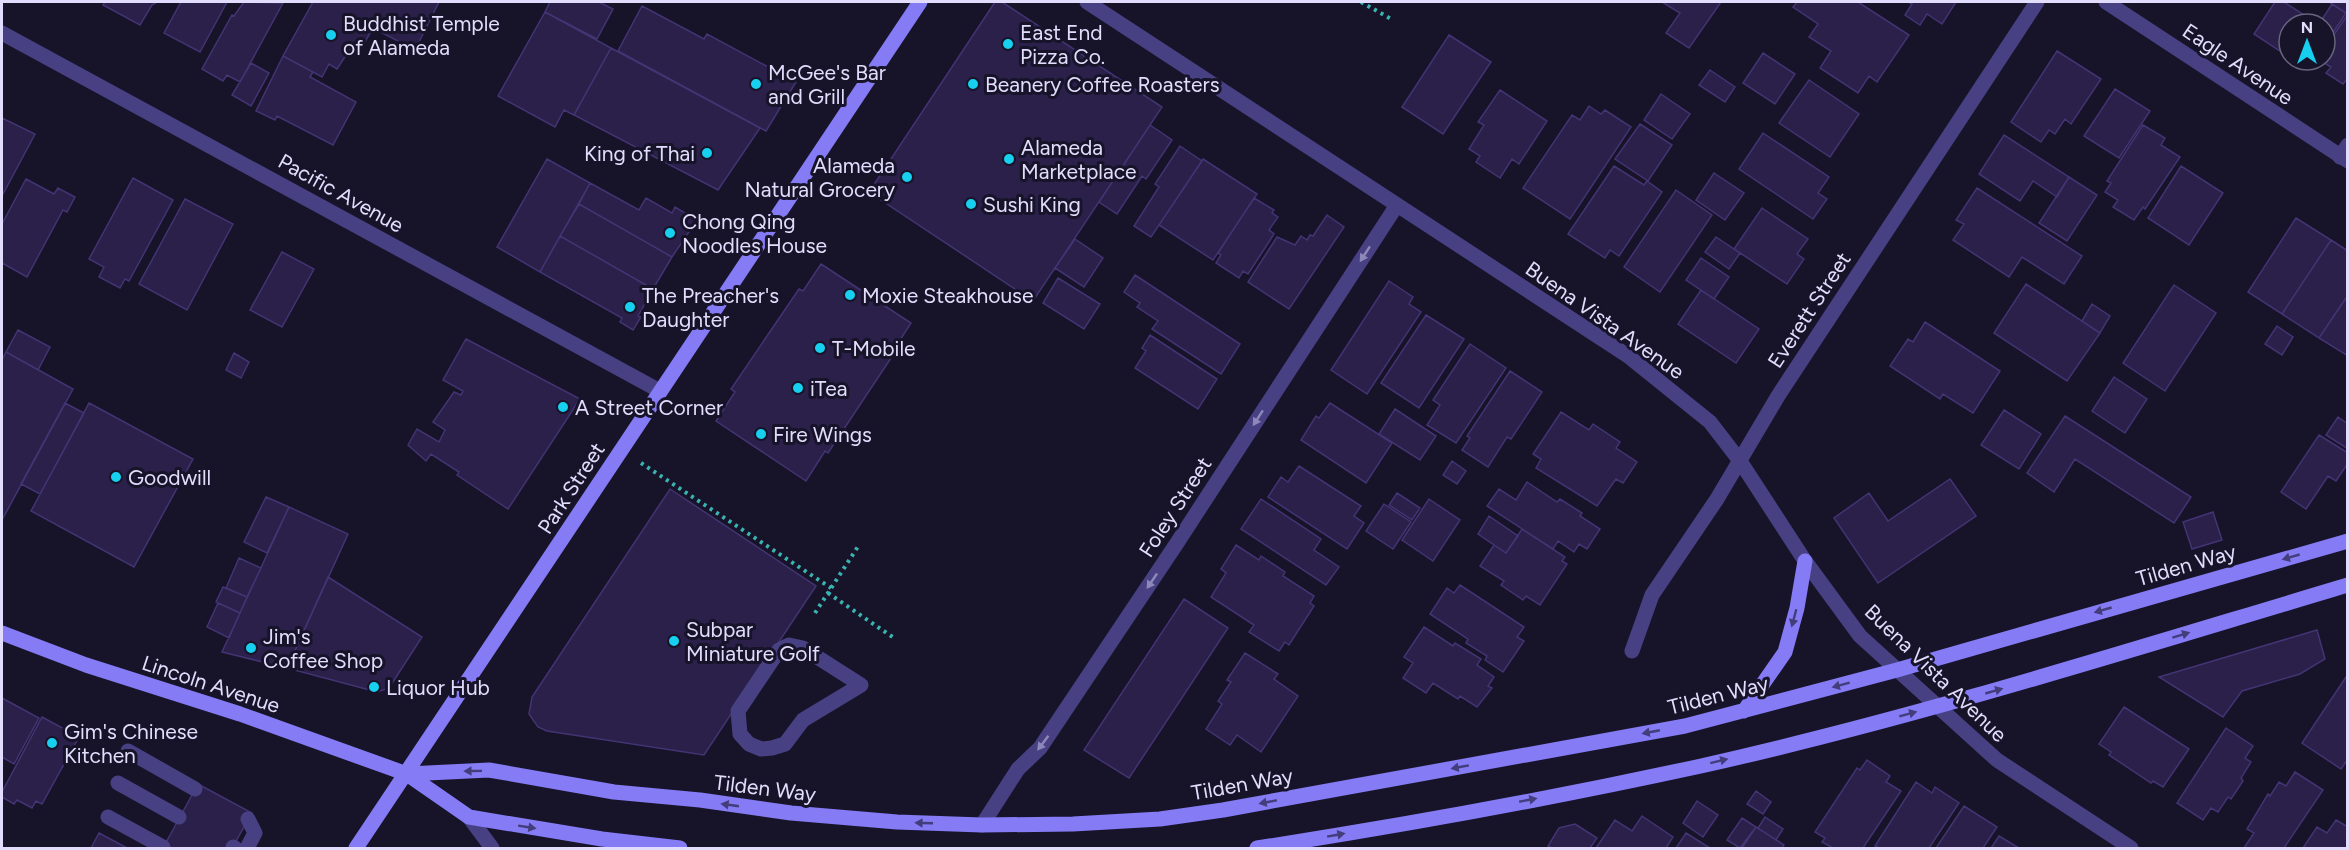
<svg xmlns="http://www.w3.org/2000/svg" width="2349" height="850" font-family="Figtree,sans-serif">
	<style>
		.building { fill: #2a2049; stroke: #433473; stroke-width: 1.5 }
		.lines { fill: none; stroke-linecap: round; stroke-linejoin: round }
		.path { stroke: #3ab4b2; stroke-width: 4; stroke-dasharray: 3 4.5; stroke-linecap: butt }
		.lane { stroke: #474184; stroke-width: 15 }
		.street { stroke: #474184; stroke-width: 15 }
		.secondary { stroke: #847bf5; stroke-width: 15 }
		.oneway { fill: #8d87ba }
		.oneway2 { fill: #433d7b }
		.poi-dot { fill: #17cfee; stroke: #171329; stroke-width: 2 }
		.labels { text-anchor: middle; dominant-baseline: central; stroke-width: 6; stroke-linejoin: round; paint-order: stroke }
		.poi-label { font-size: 21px; fill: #e2ddfd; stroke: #171329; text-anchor: start }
		.street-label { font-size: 21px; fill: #e2ddfd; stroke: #171329 }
	</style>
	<rect width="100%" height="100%" fill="#171329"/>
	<path class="building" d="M 105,2 L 157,2 L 152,5 L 140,25 L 103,5 Z
		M 181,2 L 227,2 L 200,52 L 164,33 Z
		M 244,2 L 283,3 L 240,82 L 227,75 L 223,81 L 202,69 L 232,15 L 234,16 Z
		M 313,2 L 439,2 L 415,50 L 373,28 L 362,47 L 354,43 L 337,69 L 329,64 L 322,77 L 283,56 Z
		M 550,2 L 599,2 L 613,9 L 597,39 L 545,12 Z
		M 995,2 L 1002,2 L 1162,107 L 1033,301 L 869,192 Z
		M 1662,2 L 1721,2 L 1689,48 L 1666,33 L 1680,13 Z
		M 1797,2 L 1858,2 L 1909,35 L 1877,82 L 1869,76 L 1858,93 L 1820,68 L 1831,51 L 1809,37 L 1818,24 L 1793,7 Z
		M 1908,2 L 1956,2 L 1942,24 L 1927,14 L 1920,25 L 1905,15 L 1912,4 Z
		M 2275,2 L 2284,2 L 2317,23 L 2289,24 L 2289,57 L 2254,34 Z
		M 2329,2 L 2348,2 L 2348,11 L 2346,13 Z
		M 2332,4 L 2346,13 L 2327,42 L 2325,40 L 2325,24 L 2319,24 Z
		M 642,6 L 704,39 L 707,34 L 796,82 L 766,131 L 618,51 Z
		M 545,12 L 611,48 L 574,115 L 564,110 L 555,127 L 498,96 Z
		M 2348,14 L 2348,78 L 2343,84 L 2326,73 L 2331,67 L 2319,60 L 2325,60 L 2325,48 Z
		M 1449,35 L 1491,62 L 1443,134 L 1402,107 Z
		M 611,48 L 760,128 L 718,190 L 574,115 Z
		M 2057,51 L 2101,79 L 2071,124 L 2065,119 L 2055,134 L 2049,130 L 2041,142 L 2011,122 Z
		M 1763,53 L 1795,74 L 1775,104 L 1743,83 Z
		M 283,56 L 313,72 L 310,77 L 356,102 L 333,145 L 277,116 L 275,120 L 256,111 Z
		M 251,63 L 269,73 L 251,106 L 232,95 Z
		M 1710,70 L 1735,87 L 1725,102 L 1699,85 Z
		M 1809,80 L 1859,114 L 1830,157 L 1779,123 Z
		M 2115,89 L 2150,111 L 2119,158 L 2084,136 Z
		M 1500,90 L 1547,121 L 1519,164 L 1512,159 L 1500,178 L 1476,162 L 1480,156 L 1469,149 L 1484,125 L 1478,122 Z
		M 1661,94 L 1690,114 L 1672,139 L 1644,120 Z
		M 1589,106 L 1601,114 L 1605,110 L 1631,127 L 1570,219 L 1523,188 L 1572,115 L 1580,120 Z
		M 2,118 L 35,134 L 2,196 Z
		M 1640,124 L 1672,145 L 1648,181 L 1615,159 Z
		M 1150,125 L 1172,140 L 1146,179 L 1142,176 L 1117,214 L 1099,202 Z
		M 2143,125 L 2165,138 L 2161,145 L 2180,157 L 2145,209 L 2143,207 L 2134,220 L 2113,207 L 2118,200 L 2105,192 L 2111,183 L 2107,181 Z
		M 1763,133 L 1829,177 L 1818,193 L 1827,199 L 1813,219 L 1739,169 Z
		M 2004,135 L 2069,177 L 2057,197 L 2033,181 L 2020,201 L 1979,174 Z
		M 1180,146 L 1202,161 L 1151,237 L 1134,226 L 1159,187 L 1155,184 Z
		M 547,159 L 590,183 L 540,272 L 497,247 Z
		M 1203,159 L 1257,194 L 1213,260 L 1159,225 Z
		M 1614,166 L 1644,185 L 1647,181 L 1662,192 L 1619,256 L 1610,250 L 1605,258 L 1568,234 Z
		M 2181,166 L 2223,193 L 2189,245 L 2148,218 Z
		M 1714,173 L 1744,193 L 1725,220 L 1696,200 Z
		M 2069,177 L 2097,195 L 2067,241 L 2039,223 Z
		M 133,178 L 173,200 L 129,281 L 125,279 L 120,288 L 99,277 L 104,267 L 89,259 Z
		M 26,179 L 54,194 L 58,188 L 75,197 L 67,212 L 63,210 L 27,277 L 2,263 L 2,224 Z
		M 590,183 L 639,210 L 646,198 L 672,213 L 675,207 L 697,220 L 672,257 L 579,204 Z
		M 1977,188 L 2082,256 L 2064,284 L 2022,257 L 2009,277 L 1953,240 L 1964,224 L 1956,220 Z
		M 1676,190 L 1712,215 L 1660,292 L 1624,267 Z
		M 1254,198 L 1274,210 L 1272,213 L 1278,217 L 1269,230 L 1274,234 L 1248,274 L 1243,271 L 1239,278 L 1216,263 L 1221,255 L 1218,253 Z
		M 185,199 L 233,224 L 187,310 L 139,284 Z
		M 579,204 L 672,257 L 653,289 L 560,236 Z
		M 1762,208 L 1808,239 L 1797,254 L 1804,259 L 1787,284 L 1734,249 Z
		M 1327,215 L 1344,227 L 1289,309 L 1248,282 L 1277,237 L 1295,245 L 1301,236 L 1307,240 L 1310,235 L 1313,236 Z
		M 2296,218 L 2331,240 L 2282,314 L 2248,292 Z
		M 560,236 L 653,289 L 638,316 L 641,317 L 633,330 L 620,322 L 622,318 L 540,272 Z
		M 1716,237 L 1740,253 L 1729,269 L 1705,252 Z
		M 1075,239 L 1103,258 L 1084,287 L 1055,268 Z
		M 2331,240 L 2348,251 L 2348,295 L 2319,338 L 2282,314 Z
		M 282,252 L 314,269 L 282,327 L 250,310 Z
		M 1701,258 L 1729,277 L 1714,299 L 1686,280 Z
		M 821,264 L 911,323 L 893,351 L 895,352 L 828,453 L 825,451 L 806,481 L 716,421 L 735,392 L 731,389 L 799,289 L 803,291 Z
		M 1135,275 L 1240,344 L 1221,374 L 1152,329 L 1158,321 L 1137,307 L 1140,303 L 1124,292 Z
		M 1058,278 L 1100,304 L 1084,329 L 1043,303 Z
		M 1389,281 L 1413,297 L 1409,304 L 1421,312 L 1367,394 L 1331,370 Z
		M 2026,284 L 2100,333 L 2067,381 L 1994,333 Z
		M 2174,285 L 2216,313 L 2165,391 L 2123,363 Z
		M 1701,290 L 1759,329 L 1736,363 L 1678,324 Z
		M 2348,295 L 2348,356 L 2319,338 Z
		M 2092,304 L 2110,316 L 2100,333 L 2082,321 Z
		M 1426,315 L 1464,339 L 1419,408 L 1381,383 Z
		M 1925,322 L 2000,371 L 1973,413 L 1943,394 L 1940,399 L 1890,366 L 1908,339 L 1913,342 Z
		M 2277,326 L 2293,337 L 2282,355 L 2265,344 Z
		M 18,330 L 50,347 L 38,370 L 6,352 Z
		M 1150,335 L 1217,379 L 1198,409 L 1135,368 L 1146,351 L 1142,348 Z
		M 466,339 L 580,399 L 508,509 L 457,475 L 459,472 L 431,454 L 426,461 L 408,445 L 417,429 L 439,442 L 445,430 L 433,422 L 454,392 L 461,395 L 463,391 L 443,380 Z
		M 1470,344 L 1506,368 L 1456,443 L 1427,425 L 1440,405 L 1433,400 Z
		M 6,352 L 73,389 L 2,520 L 2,360 Z
		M 234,353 L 249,362 L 241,378 L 226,370 Z
		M 1510,371 L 1542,392 L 1511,439 L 1507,437 L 1488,467 L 1462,450 L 1470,438 L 1467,436 Z
		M 2114,377 L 2147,399 L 2125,433 L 2092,411 Z
		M 65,403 L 84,413 L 40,494 L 21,484 Z
		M 89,403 L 193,459 L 134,567 L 31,511 Z
		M 1330,403 L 1392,443 L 1366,483 L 1301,440 L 1316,416 L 1319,418 Z
		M 1395,409 L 1436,436 L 1420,460 L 1379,434 Z
		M 2004,410 L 2041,434 L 2019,469 L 1981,445 Z
		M 1561,412 L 1589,430 L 1593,424 L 1620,442 L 1616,448 L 1637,462 L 1623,483 L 1616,479 L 1597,506 L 1536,468 L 1541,459 L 1533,454 Z
		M 2065,416 L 2191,497 L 2174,523 L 2075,459 L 2054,492 L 2027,473 Z
		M 2338,417 L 2348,424 L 2348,449 L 2326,435 Z
		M 2319,435 L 2348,453 L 2348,463 L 2336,481 L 2328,476 L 2306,509 L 2281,492 Z
		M 1452,461 L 1466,471 L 1457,484 L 1443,475 Z
		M 1299,466 L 1361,506 L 1354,516 L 1364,523 L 1347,549 L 1268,497 L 1281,477 L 1288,482 Z
		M 1950,479 L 1976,516 L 1878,583 L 1834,518 L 1869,493 L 1888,521 Z
		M 1527,482 L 1557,502 L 1560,499 L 1582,513 L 1580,516 L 1600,529 L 1587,549 L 1579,544 L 1574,552 L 1558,541 L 1553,549 L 1487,506 L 1499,489 L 1516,500 Z
		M 670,489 L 816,586 L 704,755 L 547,731 L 538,727 L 529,714 L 532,697 Z
		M 1397,493 L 1420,508 L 1412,520 L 1389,505 Z
		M 266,497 L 289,507 L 267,553 L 244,542 Z
		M 1261,499 L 1321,539 L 1314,550 L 1339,567 L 1326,585 L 1241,529 Z
		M 1429,499 L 1460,520 L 1433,561 L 1402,540 Z
		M 1384,504 L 1411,522 L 1393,549 L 1366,531 Z
		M 289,507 L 348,534 L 287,668 L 222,652 Z
		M 2213,512 L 2222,540 L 2192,549 L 2183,522 Z
		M 1489,516 L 1518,536 L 1506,553 L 1478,534 Z
		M 1522,529 L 1565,557 L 1562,561 L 1567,564 L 1540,605 L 1526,596 L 1523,600 L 1501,585 L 1504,581 L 1480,566 L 1494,545 L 1506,553 Z
		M 1236,545 L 1259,560 L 1261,556 L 1285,572 L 1283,576 L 1314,596 L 1310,603 L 1314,606 L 1289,645 L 1285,642 L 1279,651 L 1249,632 L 1254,625 L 1211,597 L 1226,573 L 1221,569 Z
		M 239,558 L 261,568 L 247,597 L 226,588 Z
		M 328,577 L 422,637 L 389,688 L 377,692 L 287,668 Z
		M 1460,585 L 1524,627 L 1517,637 L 1524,641 L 1503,672 L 1485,660 L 1487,656 L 1466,643 L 1468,639 L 1430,614 L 1447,588 L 1454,593 Z
		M 223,587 L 247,597 L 240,613 L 216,602 Z
		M 1184,599 L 1228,628 L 1129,778 L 1084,750 Z
		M 218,603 L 240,613 L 229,638 L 207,627 Z
		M 1424,627 L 1453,646 L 1455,643 L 1481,659 L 1477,665 L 1494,677 L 1488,686 L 1492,688 L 1477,707 L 1460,696 L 1458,699 L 1433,683 L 1426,693 L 1403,678 L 1413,663 L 1404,657 Z
		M 2317,630 L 2325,659 L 2300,674 L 2242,691 L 2223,717 L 2159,677 Z
		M 1245,653 L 1278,674 L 1274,679 L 1298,696 L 1261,752 L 1237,735 L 1230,745 L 1206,729 L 1222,704 L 1218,701 L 1231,682 L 1227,680 Z
		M 2348,674 L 2348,759 L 2341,769 L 2302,743 Z
		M 2,698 L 39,718 L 14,764 L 2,757 Z
		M 2124,707 L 2189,749 L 2163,787 L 2153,781 L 2151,783 L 2109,755 L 2111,752 L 2099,744 Z
		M 42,717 L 79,737 L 42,804 L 36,801 L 32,808 L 17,800 L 14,804 L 2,797 L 2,792 Z
		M 2226,728 L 2253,746 L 2245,758 L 2251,762 L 2241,778 L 2243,781 L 2231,799 L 2228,797 L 2218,812 L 2211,808 L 2203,820 L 2177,803 Z
		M 1867,760 L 1890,776 L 1886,782 L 1901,791 L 1863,848 L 1833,848 L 1822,842 L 1825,838 L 1815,832 L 1857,768 L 1860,770 Z
		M 2295,772 L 2323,790 L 2284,848 L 2244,848 L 2254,833 L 2247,829 L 2268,794 L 2270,796 L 2279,782 L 2286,786 Z
		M 1916,782 L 1932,793 L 1935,787 L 1959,803 L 1929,848 L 1879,848 L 1875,846 Z
		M 198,784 L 252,813 L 232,848 L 163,848 Z
		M 1756,791 L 1771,802 L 1763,814 L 1747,804 Z
		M 1697,801 L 1718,815 L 1703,837 L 1683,823 Z
		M 1964,806 L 1997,827 L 1983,848 L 1936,848 Z
		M 1642,816 L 1673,837 L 1666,848 L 1596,848 L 1615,820 L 1632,831 Z
		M 1765,817 L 1783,829 L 1776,840 L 1758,828 Z
		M 1742,818 L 1756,827 L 1740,848 L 1727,840 Z
		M 2336,820 L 2348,827 L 2348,848 L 2303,848 L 2317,827 L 2327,833 Z
		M 1575,824 L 1597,838 L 1590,848 L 1552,848 L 1548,846 L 1559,828 Z
		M 1756,827 L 1784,845 L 1782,848 L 1742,848 Z
		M 99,833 L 127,848 L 91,848 Z
		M 1686,833 L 1710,848 L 1676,848 Z
		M 1999,836 L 2019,848 L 1991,848 Z"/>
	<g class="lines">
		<path class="path" d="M 1361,2 L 1393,20
			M 641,463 L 831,588
			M 828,593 L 894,638
			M 815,613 L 859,545"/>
		<path class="lane" d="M 2340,157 L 2348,145
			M 789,645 L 803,648 L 861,685 L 803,720 L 785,744 L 772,748 L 761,749 L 749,744 L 740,734 L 738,711 L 779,650 Z
			M 128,751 L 195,789
			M 118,783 L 179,817
			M 108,817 L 163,847
			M 233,847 L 235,848
			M 247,848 L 255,833 L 248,819"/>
		<path class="street" d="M 1087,2 L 1628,356 L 1710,422 L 1740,461 L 1805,561 L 1860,636 L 1997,760 L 2131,848
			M 2106,2 L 2348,161
			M 2,33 L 660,391
			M 1632,651 L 1652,595 L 1717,499 L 1778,396 L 2037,2
			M 469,817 L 492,848
			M 982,825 L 1018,769 L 1040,748 L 1177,543 L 1397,205"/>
		<path class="secondary" d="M 2,633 L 86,665 L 240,714 L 407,774 L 469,817 L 602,839 L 680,848
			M 1744,711 L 1785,652 L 1797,608 L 1805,561
			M 407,774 L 489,770 L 614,792 L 700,800 L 791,813 L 897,822 L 982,825 L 1073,824 L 1160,819 L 1223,810 L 1685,726 L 1897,670 L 2348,541
			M 356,848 L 920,2
			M 1257,848 C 1406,825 1554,798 1701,766 C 1920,717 2133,649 2348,585"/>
	</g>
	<defs><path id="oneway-solid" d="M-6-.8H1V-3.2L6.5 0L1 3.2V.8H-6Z" transform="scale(1.5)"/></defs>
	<g class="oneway">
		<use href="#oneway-solid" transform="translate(1365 254) rotate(123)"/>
		<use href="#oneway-solid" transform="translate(1258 418) rotate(123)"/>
		<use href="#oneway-solid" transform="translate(1152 581) rotate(124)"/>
		<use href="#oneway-solid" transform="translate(1043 743) rotate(127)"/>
	</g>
	<g class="oneway2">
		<use href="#oneway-solid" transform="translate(2291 557) rotate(164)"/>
		<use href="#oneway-solid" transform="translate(2103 610) rotate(164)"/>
		<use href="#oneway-solid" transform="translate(1794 618) rotate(105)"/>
		<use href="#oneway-solid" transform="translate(2181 635) rotate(-17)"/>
		<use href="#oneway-solid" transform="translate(1841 685) rotate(165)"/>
		<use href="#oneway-solid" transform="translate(1994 691) rotate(-16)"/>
		<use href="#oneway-solid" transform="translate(1908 714) rotate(-15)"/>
		<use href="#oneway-solid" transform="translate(1651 732) rotate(169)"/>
		<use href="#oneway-solid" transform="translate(1719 761) rotate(-14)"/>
		<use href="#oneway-solid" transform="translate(1460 767) rotate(170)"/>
		<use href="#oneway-solid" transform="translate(473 771) rotate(179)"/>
		<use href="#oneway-solid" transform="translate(1528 800) rotate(-11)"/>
		<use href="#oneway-solid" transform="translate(1268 802) rotate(169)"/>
		<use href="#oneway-solid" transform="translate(730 805) rotate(-172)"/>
		<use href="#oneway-solid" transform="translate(924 823) rotate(-178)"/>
		<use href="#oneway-solid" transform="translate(527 827) rotate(9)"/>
		<use href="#oneway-solid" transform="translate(1336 835) rotate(-10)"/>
	</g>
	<g class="poi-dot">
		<circle cx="331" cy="35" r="6"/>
		<circle cx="1008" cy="44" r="6"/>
		<circle cx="756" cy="84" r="6"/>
		<circle cx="973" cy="84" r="6"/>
		<circle cx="707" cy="153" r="6"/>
		<circle cx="1009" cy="159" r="6"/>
		<circle cx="907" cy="177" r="6"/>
		<circle cx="971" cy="204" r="6"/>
		<circle cx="670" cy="233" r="6"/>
		<circle cx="850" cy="295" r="6"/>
		<circle cx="630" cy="307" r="6"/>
		<circle cx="820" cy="348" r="6"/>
		<circle cx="798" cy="388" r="6"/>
		<circle cx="563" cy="407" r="6"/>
		<circle cx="761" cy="434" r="6"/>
		<circle cx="116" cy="477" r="6"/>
		<circle cx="674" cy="641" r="6"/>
		<circle cx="251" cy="648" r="6"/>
		<circle cx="374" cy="687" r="6"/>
		<circle cx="52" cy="743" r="6"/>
	</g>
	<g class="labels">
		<g class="poi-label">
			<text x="343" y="23">Buddhist Temple<tspan x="343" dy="24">of Alameda</tspan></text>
			<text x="1020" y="32">East End<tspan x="1020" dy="24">Pizza Co.</tspan></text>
			<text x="768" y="72">McGee's Bar<tspan x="768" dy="24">and Grill</tspan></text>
			<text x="985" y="84">Beanery Coffee Roasters</text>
			<text x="1021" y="147">Alameda<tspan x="1021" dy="24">Marketplace</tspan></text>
			<text x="695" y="153" text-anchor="end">King of Thai</text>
			<text x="895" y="165" text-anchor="end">Alameda<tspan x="895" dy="24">Natural Grocery</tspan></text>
			<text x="983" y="204">Sushi King</text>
			<text x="682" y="221">Chong Qing<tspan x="682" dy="24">Noodles House</tspan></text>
			<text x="642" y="295">The Preacher's<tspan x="642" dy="24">Daughter</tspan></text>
			<text x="862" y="295">Moxie Steakhouse</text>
			<text x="832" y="348">T-Mobile</text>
			<text x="810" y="388">iTea</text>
			<text x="575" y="407">A Street Corner</text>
			<text x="773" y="434">Fire Wings</text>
			<text x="128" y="477">Goodwill</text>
			<text x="686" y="629">Subpar<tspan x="686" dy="24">Miniature Golf</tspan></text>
			<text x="263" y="636">Jim's<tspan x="263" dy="24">Coffee Shop</tspan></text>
			<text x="386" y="687">Liquor Hub</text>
			<text x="64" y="731">Gim's Chinese<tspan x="64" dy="24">Kitchen</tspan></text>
		</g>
		<g class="street-label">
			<text transform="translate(2238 64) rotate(34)">Eagle Avenue</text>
			<text transform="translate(341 193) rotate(29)">Pacific Avenue</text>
			<text transform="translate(1809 310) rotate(-57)">Everett Street</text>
			<text transform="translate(1605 320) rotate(35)">Buena Vista Avenue</text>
			<text transform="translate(571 488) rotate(-57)">Park Street</text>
			<text transform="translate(1175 507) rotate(-57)">Foley Street</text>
			<text transform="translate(2186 565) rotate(-16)">Tilden Way</text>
			<text transform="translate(1936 673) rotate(44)">Buena Vista Avenue</text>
			<text transform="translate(211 684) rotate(18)">Lincoln Avenue</text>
			<text transform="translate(1718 695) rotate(-14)">Tilden Way</text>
			<text transform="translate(1242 784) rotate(-10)">Tilden Way</text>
			<text transform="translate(765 788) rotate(7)">Tilden Way</text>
		</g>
	</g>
	<rect width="2349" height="850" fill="none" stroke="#e2ddfd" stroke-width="6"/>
	<g transform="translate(2307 42)"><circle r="28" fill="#171329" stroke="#68647e" stroke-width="1.5"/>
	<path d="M0-4.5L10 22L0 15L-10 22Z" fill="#17cfee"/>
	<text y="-9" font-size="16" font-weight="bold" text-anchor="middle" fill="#e2ddfd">N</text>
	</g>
</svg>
